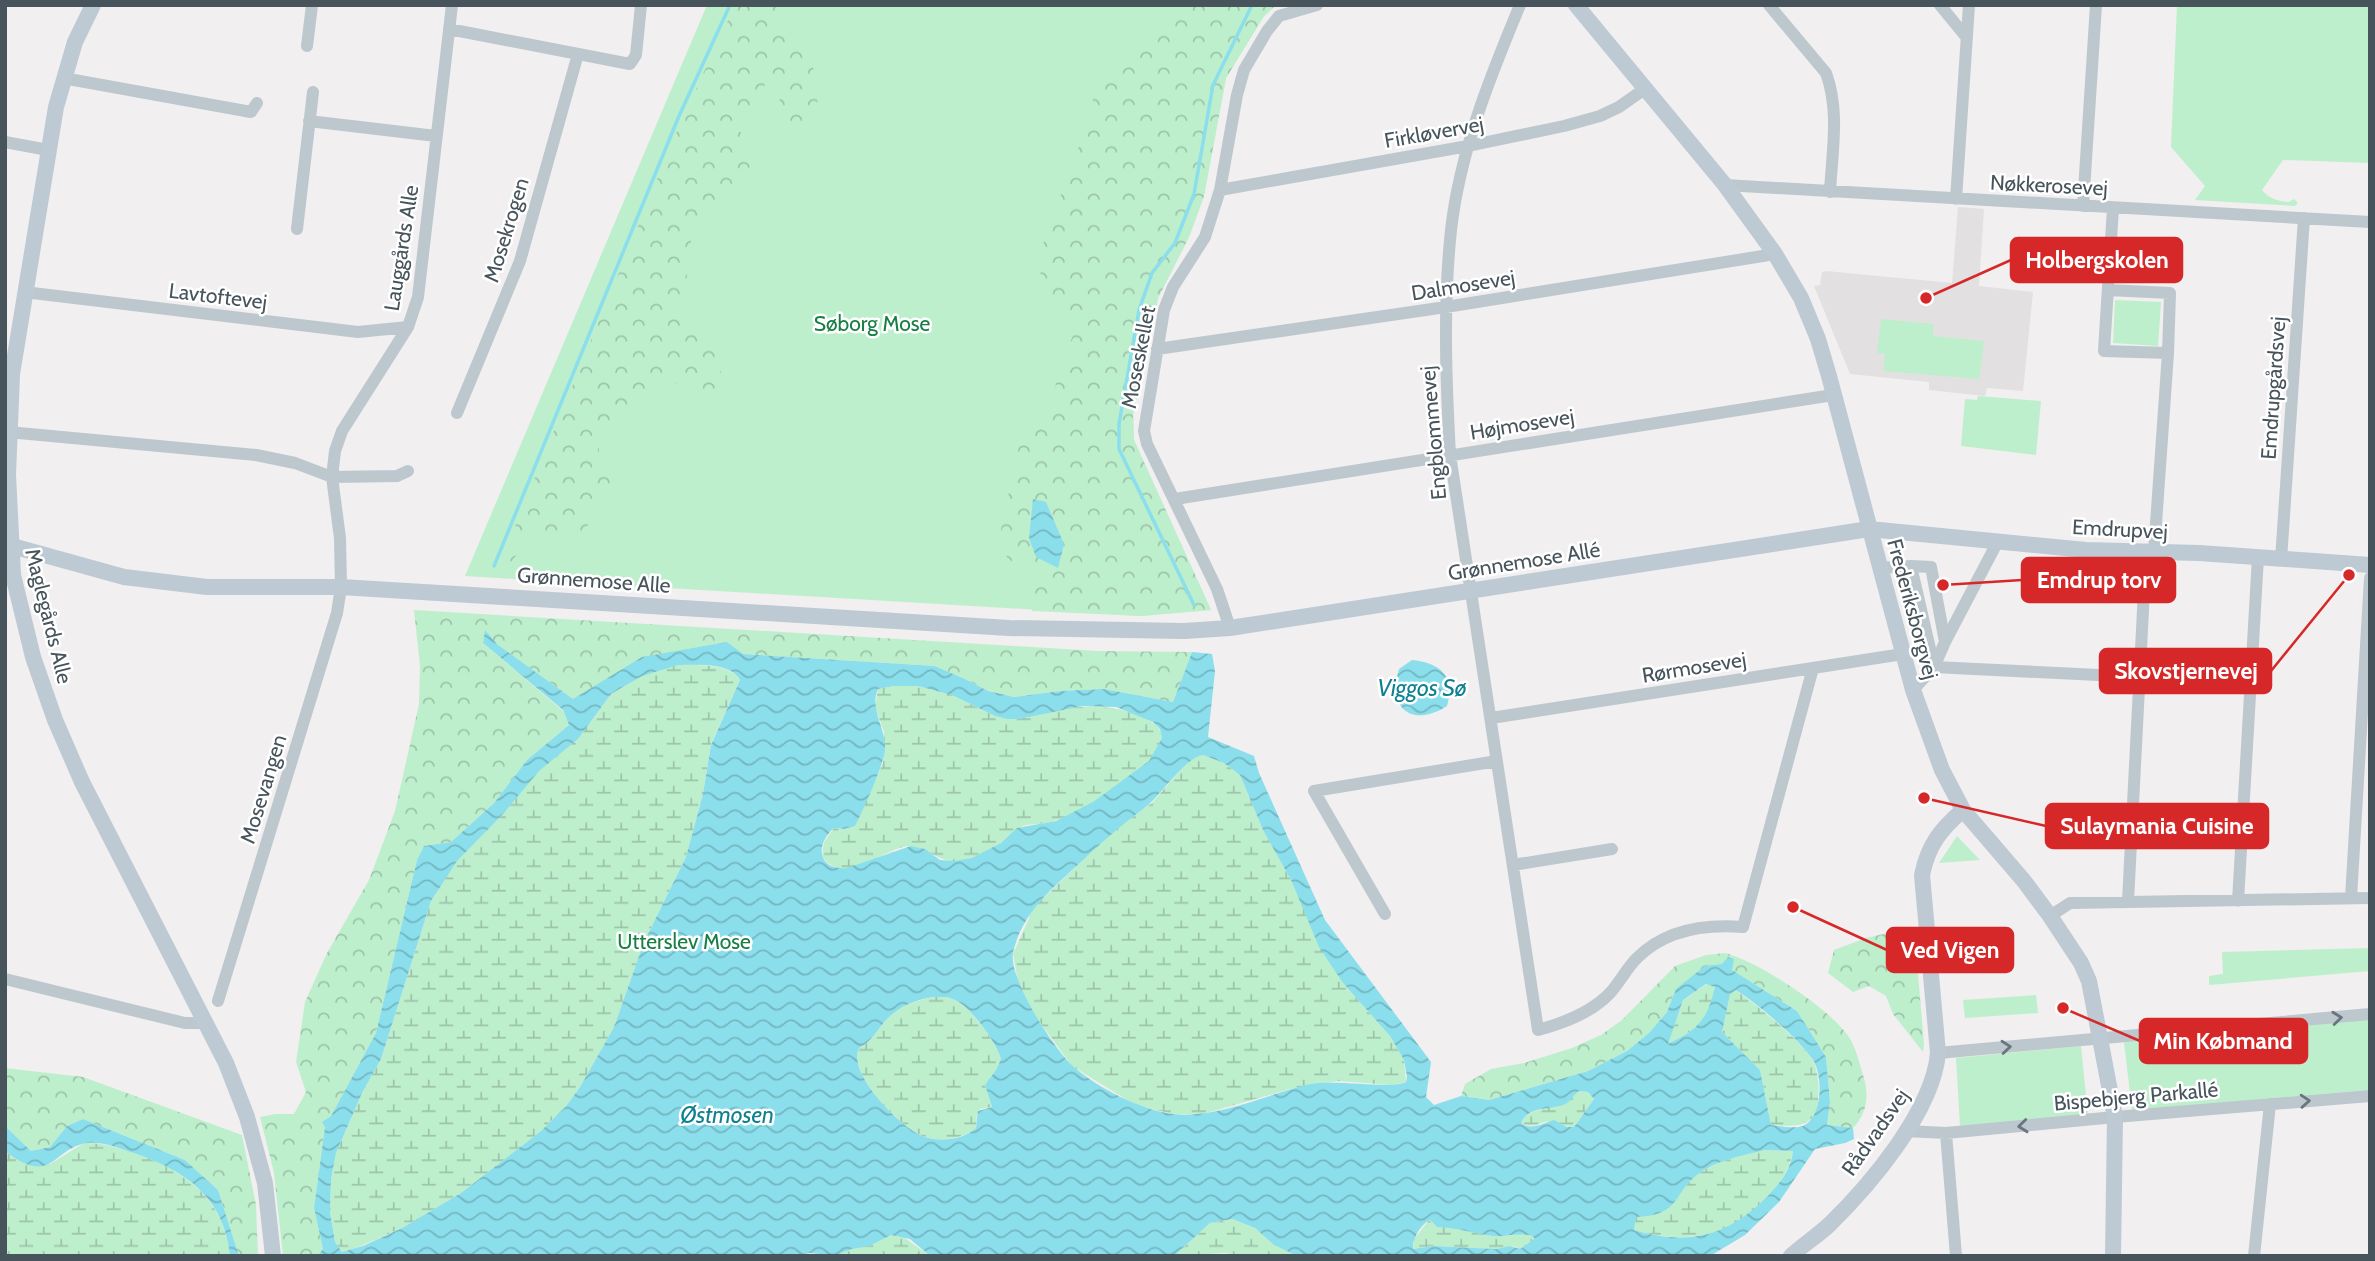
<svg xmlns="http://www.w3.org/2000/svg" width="2375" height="1261" font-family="Cabin,sans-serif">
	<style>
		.education { fill: #e2e0e1 }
		.green { fill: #beefcd }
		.forest { fill: url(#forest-crowns) }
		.wetland { fill: url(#wetland-marsh) }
		.water { fill: url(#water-waves); fill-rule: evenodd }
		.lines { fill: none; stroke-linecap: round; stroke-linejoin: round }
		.stream { stroke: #8bdeeb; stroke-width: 3.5 }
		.street { stroke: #bdc7ce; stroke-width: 12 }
		.secondary { stroke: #bdc9d3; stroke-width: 16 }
		.oneway { stroke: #6a767e }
		.labels { text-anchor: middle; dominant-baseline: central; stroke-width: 5; stroke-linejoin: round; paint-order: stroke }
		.street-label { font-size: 21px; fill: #47545c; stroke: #fff }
		.park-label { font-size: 21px; fill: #187e43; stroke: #fff }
		.water-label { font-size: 23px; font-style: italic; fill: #0e8092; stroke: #fff }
		.leader { fill: none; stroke: #d62828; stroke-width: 2.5 }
		.callout-dot { fill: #d62828; stroke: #fff; stroke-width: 2.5 }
		.callout { fill: #d62828; stroke: #d62828; stroke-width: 2.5 }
		.callout-label { font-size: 23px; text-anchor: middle; font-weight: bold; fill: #fff }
	</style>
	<defs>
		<pattern id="forest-crowns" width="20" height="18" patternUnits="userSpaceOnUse" patternTransform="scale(1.75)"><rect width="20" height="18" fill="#beefcd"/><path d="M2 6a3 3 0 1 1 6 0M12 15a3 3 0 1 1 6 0" fill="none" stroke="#9cc4aa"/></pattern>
		<pattern id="wetland-marsh" width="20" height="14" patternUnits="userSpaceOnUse" patternTransform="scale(1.75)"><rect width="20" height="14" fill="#beefcd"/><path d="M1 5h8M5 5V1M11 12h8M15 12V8" fill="none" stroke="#9cc4aa"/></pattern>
		<pattern id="water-waves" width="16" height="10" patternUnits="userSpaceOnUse" patternTransform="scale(1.75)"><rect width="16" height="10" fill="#8bdeeb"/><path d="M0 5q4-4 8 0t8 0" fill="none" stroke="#73b7c2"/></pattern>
	</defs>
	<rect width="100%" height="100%" fill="#f1efef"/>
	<path class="education" d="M 1958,207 L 1984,209 L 1979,286 L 2033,292 L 2023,391 L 1987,388 L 1985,396 L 1929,390 L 1929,382 L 1850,374 L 1814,286 L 1820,285 L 1822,272 L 1826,271 L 1952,283 Z"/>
	<path class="green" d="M 707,5 L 1276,5 L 1264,16 L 1226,78 L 1204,196 L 1189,237 L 1158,298 L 1133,415 L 1134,440 L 1211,610 L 1141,616 L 465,576 Z
		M 2177,5 L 2370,5 L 2370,163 L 2283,160 L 2262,190 C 2270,199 2277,201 2289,202 L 2294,199 L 2298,203 L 2295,206 L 2195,200 L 2205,186 L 2171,147 Z
		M 2115,300 L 2161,302 L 2158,346 L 2113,343 Z
		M 1881,319 L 1933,324 L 1933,336 L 1984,341 L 1979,379 L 1883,371 L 1885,354 L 1877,353 Z
		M 1978,396 L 2041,401 L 2036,455 L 1961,446 L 1965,399 L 1977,400 Z
		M 1957,836 L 1980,860 L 1939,863 Z
		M 2370,948 L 2370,971 L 2209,985 L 2209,976 L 2223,974 L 2222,952 Z
		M 2036,995 L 2038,1013 L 1965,1018 L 1963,1000 Z
		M 2370,1019 L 2370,1090 L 2132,1110 L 2124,1042 Z
		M 2081,1046 L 2088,1115 L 1960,1127 L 1956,1058 Z"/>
	<path class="forest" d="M 735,5 L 778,5 L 776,8 L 797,48 L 822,79 L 815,113 L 793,129 L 774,125 L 784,79 L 765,79 L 763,110 L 737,127 L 757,155 L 730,198 L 692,234 L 681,324 L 719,354 L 722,381 L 709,401 L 661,375 L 621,425 L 599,439 L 599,454 L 611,467 L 611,489 L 583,533 L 532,538 L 508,565 L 499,565 L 679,126 Z
		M 1176,5 L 1276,5 L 1264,16 L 1226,78 L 1204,196 L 1189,237 L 1158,298 L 1133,415 L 1134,440 L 1211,610 L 1141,616 L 1032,611 L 1032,575 L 1007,558 L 1001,530 L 1023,426 L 1046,412 L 1078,321 L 1041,302 L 1040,252 L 1090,116 L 1097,76 Z
		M 414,610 L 1098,651 L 1192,652 L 1173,702 L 1104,689 L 1060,691 L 1014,697 L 988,691 L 965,679 L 935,666 L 743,654 L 585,694 L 573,699 L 497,644 L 485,631 L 483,643 L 563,711 L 569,725 L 527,760 L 494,803 L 451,842 L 424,846 L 417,860 L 376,1033 L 325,1127 L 314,1208 L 323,1249 L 317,1256 L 283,1256 L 274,1173 L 260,1117 L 275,1114 L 294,1114 L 306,1092 L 296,1062 L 305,1002 L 327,953 L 369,880 L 395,811 L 419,704 L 420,666 Z
		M 1914,927 L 1924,1044 L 1923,1052 L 1893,1014 L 1886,996 L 1869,986 L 1853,992 L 1828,973 L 1834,950 L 1866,938 Z
		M 1725,953 C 1759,962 1824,1005 1846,1033 C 1856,1045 1859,1063 1864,1078 C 1869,1097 1867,1113 1853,1128 L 1827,1125 L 1830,1102 L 1826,1057 L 1797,1011 L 1722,964 L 1676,989 L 1667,1012 L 1649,1033 L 1627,1051 L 1588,1071 L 1489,1100 L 1461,1096 L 1465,1084 L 1491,1069 L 1524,1063 L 1572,1048 L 1601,1035 L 1622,1020 L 1675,966 L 1706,955 Z
		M 5,1068 L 83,1077 L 242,1135 L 256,1205 L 258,1256 L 239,1256 L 218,1190 L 185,1160 L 83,1119 L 67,1126 L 50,1147 L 31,1151 L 5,1126 Z"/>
	<path class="wetland" d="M 678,665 C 697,665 730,663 740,680 L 711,744 L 703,794 L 686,857 L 644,942 L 614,1027 L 580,1087 L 567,1105 L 541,1131 L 461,1193 L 404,1227 L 347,1252 L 342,1252 L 335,1242 L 330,1212 L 331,1179 L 336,1153 L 362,1093 L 381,1059 L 431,901 L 456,861 L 503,814 L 538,771 L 578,739 L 611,694 L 642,676 Z
		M 918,686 L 952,695 L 995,716 L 1007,719 C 1054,710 1101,696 1146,719 C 1154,723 1162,728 1162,738 C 1159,746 1155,755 1149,761 C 1128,784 1084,811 1054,821 C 1044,825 1032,823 1023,826 C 1017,828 1011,836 1006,839 C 992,850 975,859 958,861 C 936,863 924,842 903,847 C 877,854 841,886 822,856 L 824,842 L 834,828 L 845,829 L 855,825 L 883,763 L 884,732 L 875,707 L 878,689 L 894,686 Z
		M 1203,755 L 1224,763 L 1240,775 L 1263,830 L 1292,882 L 1343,983 L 1390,1036 L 1404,1060 L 1406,1082 L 1393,1085 L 1338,1081 L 1290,1089 L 1203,1114 L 1173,1114 L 1135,1105 L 1072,1066 L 1033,1013 L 1018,982 L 1013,954 L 1034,907 L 1112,832 L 1153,802 L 1185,764 L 1194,756 Z
		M 1707,984 L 1716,987 C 1706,1024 1699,1027 1667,1045 L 1683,1000 Z
		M 1736,990 C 1755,1004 1807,1045 1815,1065 C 1819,1078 1819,1091 1818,1103 C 1814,1130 1791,1126 1771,1125 L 1760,1070 L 1722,1032 L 1730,993 Z
		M 933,997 C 940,997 949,996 955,1000 C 971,1007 996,1043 1001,1059 L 996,1070 L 985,1085 L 992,1107 L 980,1109 L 977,1115 L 976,1128 C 962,1140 935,1143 918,1134 C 897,1123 847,1073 859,1048 C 873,1040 877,1030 887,1019 C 900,1006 915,1001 933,997 Z
		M 1579,1091 L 1588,1092 L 1594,1099 L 1574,1127 C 1565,1128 1559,1121 1550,1121 C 1539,1122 1533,1130 1521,1123 C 1529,1108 1547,1109 1561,1105 C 1569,1103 1572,1095 1579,1091 Z
		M 84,1143 C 103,1142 119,1148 137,1154 C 187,1172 224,1199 230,1256 L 5,1256 L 5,1151 L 13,1157 L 50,1164 Z
		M 1765,1150 L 1793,1151 C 1789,1173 1778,1186 1763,1201 C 1724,1239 1685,1244 1634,1230 L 1636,1216 C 1680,1215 1671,1196 1697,1175 C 1716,1160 1742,1156 1765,1150 Z
		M 1232,1219 L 1255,1228 L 1274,1245 L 1297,1256 L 1238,1256 L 1226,1253 L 1174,1256 L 1210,1223 Z
		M 1429,1220 L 1437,1227 L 1453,1227 L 1486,1235 L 1505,1236 L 1526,1234 L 1533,1236 L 1534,1239 L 1520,1249 L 1513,1246 L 1496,1249 L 1433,1246 L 1413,1249 L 1414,1239 Z
		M 887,1235 L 902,1236 L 930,1256 L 834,1256 C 852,1248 870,1245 887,1235 Z"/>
	<path class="water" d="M 1033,499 L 1046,502 L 1064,544 L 1058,568 L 1036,557 L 1029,538 Z
		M 485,630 L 497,644 L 573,699 L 642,657 L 727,642 L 743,654 L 935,666 L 965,679 L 988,691 L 1014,697 L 1060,691 L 1104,689 L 1173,702 L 1192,652 L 1212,654 L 1215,671 L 1208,737 L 1254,756 L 1259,773 L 1325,920 L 1431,1062 L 1426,1097 L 1434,1105 L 1461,1096 L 1489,1100 L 1588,1071 L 1627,1051 L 1649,1033 L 1667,1012 L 1676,989 L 1705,966 L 1722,964 L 1728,957 L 1734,959 L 1732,970 L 1797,1011 L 1826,1057 L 1830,1102 L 1827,1125 L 1853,1128 L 1854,1139 L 1845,1143 L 1815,1149 L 1779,1202 L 1745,1235 L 1710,1256 L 1297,1256 L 1274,1245 L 1255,1228 L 1232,1219 L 1210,1223 L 1174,1256 L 930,1256 L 910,1239 L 891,1235 L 869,1246 L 852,1249 L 834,1256 L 810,1253 L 793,1256 L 317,1256 L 323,1249 L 314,1208 L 325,1127 L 322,1122 L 331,1116 L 376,1033 L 417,860 L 424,846 L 451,842 L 494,803 L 527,760 L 569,725 L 563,710 L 483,643 ZM 678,665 C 697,665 730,662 740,680 L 711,745 L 703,794 L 686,857 L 644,942 L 614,1027 L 580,1087 L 567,1105 L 541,1131 L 461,1193 L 404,1227 L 363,1246 L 342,1252 L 335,1242 L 330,1212 L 331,1179 L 336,1153 L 362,1093 L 381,1059 L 431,901 L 457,861 L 503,814 L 539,771 L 578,739 L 611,694 L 642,676 ZM 918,686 L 952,695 L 995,716 L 1007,719 L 1019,719 L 1082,706 L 1116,707 L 1153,722 L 1160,729 L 1162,738 L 1149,761 L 1093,802 L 1056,821 L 1017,828 L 1001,843 L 972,858 L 955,861 L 940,860 L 925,849 L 911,846 L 847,868 C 817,871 815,844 834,828 L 844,829 L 855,826 C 862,813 885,762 885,749 C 886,728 869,709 878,689 L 894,686 ZM 1203,755 L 1224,763 L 1240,775 L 1263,830 L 1292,882 L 1319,947 L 1343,983 L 1390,1036 L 1404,1060 L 1407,1077 L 1406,1082 C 1391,1090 1332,1078 1306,1085 C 1266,1095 1215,1119 1173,1114 C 1141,1110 1098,1088 1074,1067 C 1055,1051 1008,978 1013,953 C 1022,912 1053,888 1082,861 C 1101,843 1120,826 1142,810 C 1162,796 1183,758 1203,755 ZM 1706,984 L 1715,987 C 1707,1021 1698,1029 1668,1044 L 1683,1000 ZM 1736,990 C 1760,1006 1796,1036 1813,1060 C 1823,1075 1823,1117 1803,1126 C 1795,1129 1780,1126 1771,1125 L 1760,1070 L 1722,1032 L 1730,994 ZM 933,997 C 940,997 949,996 955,1000 C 971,1007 996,1042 1001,1059 L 996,1070 L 985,1085 L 992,1107 L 978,1111 L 976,1128 C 962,1141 935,1143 918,1134 C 897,1123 847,1073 859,1048 C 873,1040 877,1030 887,1019 C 900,1006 915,1000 933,997 ZM 1579,1091 L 1588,1092 L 1594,1099 L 1574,1127 L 1567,1127 L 1554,1120 C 1544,1123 1531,1131 1521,1123 C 1530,1104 1554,1111 1567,1103 C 1572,1100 1573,1095 1579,1091 ZM 1765,1150 L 1793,1151 C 1791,1170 1780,1183 1767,1197 C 1726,1237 1689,1246 1634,1230 L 1636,1217 C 1681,1215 1671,1196 1697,1175 C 1716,1160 1742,1156 1765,1150 ZM 1430,1220 L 1437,1227 C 1456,1227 1474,1234 1493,1236 C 1506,1237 1520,1232 1533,1236 L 1534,1239 L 1520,1249 L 1510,1246 L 1496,1249 L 1433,1246 L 1413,1249 C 1412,1239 1421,1224 1430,1220 Z
		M 1412,660 C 1440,663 1456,676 1447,706 C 1412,728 1387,709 1399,669 Z
		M 83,1119 L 185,1160 L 218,1190 L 239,1256 L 230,1256 C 224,1197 186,1171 134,1153 C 119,1148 102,1141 87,1143 C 52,1148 53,1188 5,1151 L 5,1126 L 31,1151 L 50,1147 L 67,1126 Z"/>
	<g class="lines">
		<path class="stream" d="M 494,566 L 679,116 L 730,5
			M 1194,605 L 1119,449 L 1119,424 L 1139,310 L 1152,273 L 1175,243 L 1194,194 L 1213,85 L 1252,5"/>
		<path class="street" d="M 1520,5 C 1490,77 1460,151 1451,230 C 1443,305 1446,380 1450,455 L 1538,1030 C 1564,1023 1591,1013 1610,993 C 1620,982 1626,969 1637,958 C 1665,930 1705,924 1743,927 L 1813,668
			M 1769,5 L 1826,73 C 1840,111 1832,152 1830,192
			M 1940,5 L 1967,38
			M 449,29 L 630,64 L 636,55 L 641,5
			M 307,46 L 312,5
			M 63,78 L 251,112 L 257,103
			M 309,121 L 436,136
			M 5,142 L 48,150
			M 1725,185 L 2370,222
			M 1220,190 L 1468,146 L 1564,126 L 1600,116 L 1619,107 L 1646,88
			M 1956,199 L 1969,5
			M 2083,206 L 2096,5
			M 297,229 L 313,92
			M 2108,290 L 2170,293 L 2168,353 L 2104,351 C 2107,303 2110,256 2113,208
			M 24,292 L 358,332 L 408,327
			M 1157,349 L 1446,307 L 1775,254
			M 457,413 L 520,261 L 578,54
			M 8,432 L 256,455 L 295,463 L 332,477 L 397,476 L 408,471
			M 1175,499 L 1833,395
			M 2154,552 L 2168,353
			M 2281,560 L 2304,218
			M 1911,566 L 1931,567 L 1945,642 L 1934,667 L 1913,690
			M 1880,568 L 1911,566 L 1934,666
			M 1230,628 L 1217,589 L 1147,444 L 1144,431 L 1164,310 L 1173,287 L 1205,237 L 1220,190 L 1237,95 L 1244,70 L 1267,31 L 1279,16 L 1317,5
			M 1945,642 L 1998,541
			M 1934,667 L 2139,677
			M 1491,718 L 1903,654
			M 1513,865 L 1612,849
			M 2351,898 L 2370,578
			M 2128,901 L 2146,552
			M 2238,901 L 2258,557
			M 1385,914 L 1314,791 L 1497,761
			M 2050,916 L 2070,903 L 2370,898
			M 5,979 L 185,1023 L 206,1023
			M 218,1001 L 337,613 L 341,587 L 340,538 L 332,477 L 335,451 L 342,431 L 408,327 L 418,297 L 452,5
			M 1938,1053 L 2370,1014
			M 1905,1131 L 1946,1133 L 2115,1117 L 2370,1096
			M 1946,1133 L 1956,1256
			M 2254,1256 L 2270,1104"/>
		<path class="secondary" d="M 93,5 L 75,42 L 56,107 L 12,374 L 8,475 L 13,575 L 33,657 L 55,720 L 82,782 L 226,1063 L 247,1117 L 265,1183 L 273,1256
			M 1576,5 L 1725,185 L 1775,254 L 1801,298 L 1818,339 L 1829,376 L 1913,690 L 1942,770 L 1963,810 L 2024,881 L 2050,916 L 2081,963 L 2089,981 L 2115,1117 L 2113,1256
			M 5,544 L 124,577 L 207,587 L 341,587 L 1009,628 L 1184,631 L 1230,628 L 1869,529 L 2086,550 L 2199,553 L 2370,565
			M 1791,1256 C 1803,1245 1817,1236 1829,1225 C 1870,1185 1933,1111 1938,1053 L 1922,875 C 1928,845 1941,829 1963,810"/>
	</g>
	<defs><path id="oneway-chevron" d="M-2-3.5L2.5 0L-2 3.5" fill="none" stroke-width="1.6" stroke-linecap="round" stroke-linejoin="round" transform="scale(1.75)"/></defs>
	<g class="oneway">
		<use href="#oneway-chevron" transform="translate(2337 1018) rotate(-6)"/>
		<use href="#oneway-chevron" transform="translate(2006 1047) rotate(-5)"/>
		<use href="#oneway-chevron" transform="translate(2305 1101) rotate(-4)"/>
		<use href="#oneway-chevron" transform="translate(2023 1126) rotate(174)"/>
	</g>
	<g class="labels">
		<g class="street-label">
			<text transform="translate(1434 132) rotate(-10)">Firkløvervej</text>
			<text transform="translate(2049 185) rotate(3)">Nøkkerosevej</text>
			<text transform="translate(506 230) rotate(-73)">Mosekrogen</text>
			<text transform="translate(401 248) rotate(-81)">Lauggårds Alle</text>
			<text transform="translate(1463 285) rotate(-9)">Dalmosevej</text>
			<text transform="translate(218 296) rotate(7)">Lavtoftevej</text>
			<text transform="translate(1138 357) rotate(-79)">Moseskellet</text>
			<text transform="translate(2273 388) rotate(-86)">Emdrupgårdsvej</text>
			<text transform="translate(1522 424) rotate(-9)">Højmosevej</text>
			<text transform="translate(1433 433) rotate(-95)">Engblommevej</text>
			<text transform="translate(2120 529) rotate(3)">Emdrupvej</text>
			<text transform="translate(1524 561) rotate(-9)">Grønnemose Allé</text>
			<text transform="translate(594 580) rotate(4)">Grønnemose Alle</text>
			<text transform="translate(1913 609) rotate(75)">Frederiksborgvej</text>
			<text transform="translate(49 616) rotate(76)">Maglegårds Alle</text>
			<text transform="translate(1694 667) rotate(-9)">Rørmosevej</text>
			<text transform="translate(263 789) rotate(-73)">Mosevangen</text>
			<text transform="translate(2136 1096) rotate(-5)">Bispebjerg Parkallé</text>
			<text transform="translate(1875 1132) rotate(-55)">Rådvadsvej</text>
		</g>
		<g class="park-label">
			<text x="872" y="323">Søborg Mose</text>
			<text x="684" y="941">Utterslev Mose</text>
		</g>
		<g class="water-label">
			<text x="1422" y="688">Viggos Sø</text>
			<text x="727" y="1115">Østmosen</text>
		</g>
	</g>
	<path class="leader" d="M1926 298L2011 260M1943 585L2022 580M2349 575L2271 671M1924 798L2046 826M1793 907L1887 950M2063 1008L2140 1041"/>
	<g class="callout-dot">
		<circle cx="1926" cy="298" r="7"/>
		<circle cx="1943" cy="585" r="7"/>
		<circle cx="2349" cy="575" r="7"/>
		<circle cx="1924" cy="798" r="7"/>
		<circle cx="1793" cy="907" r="7"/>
		<circle cx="2063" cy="1008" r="7"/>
	</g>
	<g class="callout">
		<rect x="2011" y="238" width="171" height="44" rx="7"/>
		<rect x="2022" y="558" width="153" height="44" rx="7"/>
		<rect x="2100" y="649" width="171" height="44" rx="7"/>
		<rect x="2046" y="804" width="222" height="44" rx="7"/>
		<rect x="1887" y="928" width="126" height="44" rx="7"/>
		<rect x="2140" y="1019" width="167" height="44" rx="7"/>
	</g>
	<g class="callout-label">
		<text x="2097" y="268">Holbergskolen</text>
		<text x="2099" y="588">Emdrup torv</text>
		<text x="2186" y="679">Skovstjernevej</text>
		<text x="2157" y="834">Sulaymania Cuisine</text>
		<text x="1950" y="958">Ved Vigen</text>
		<text x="2223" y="1049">Min Købmand</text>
	</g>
	<rect width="2375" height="1261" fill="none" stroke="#47545c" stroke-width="14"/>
</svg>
